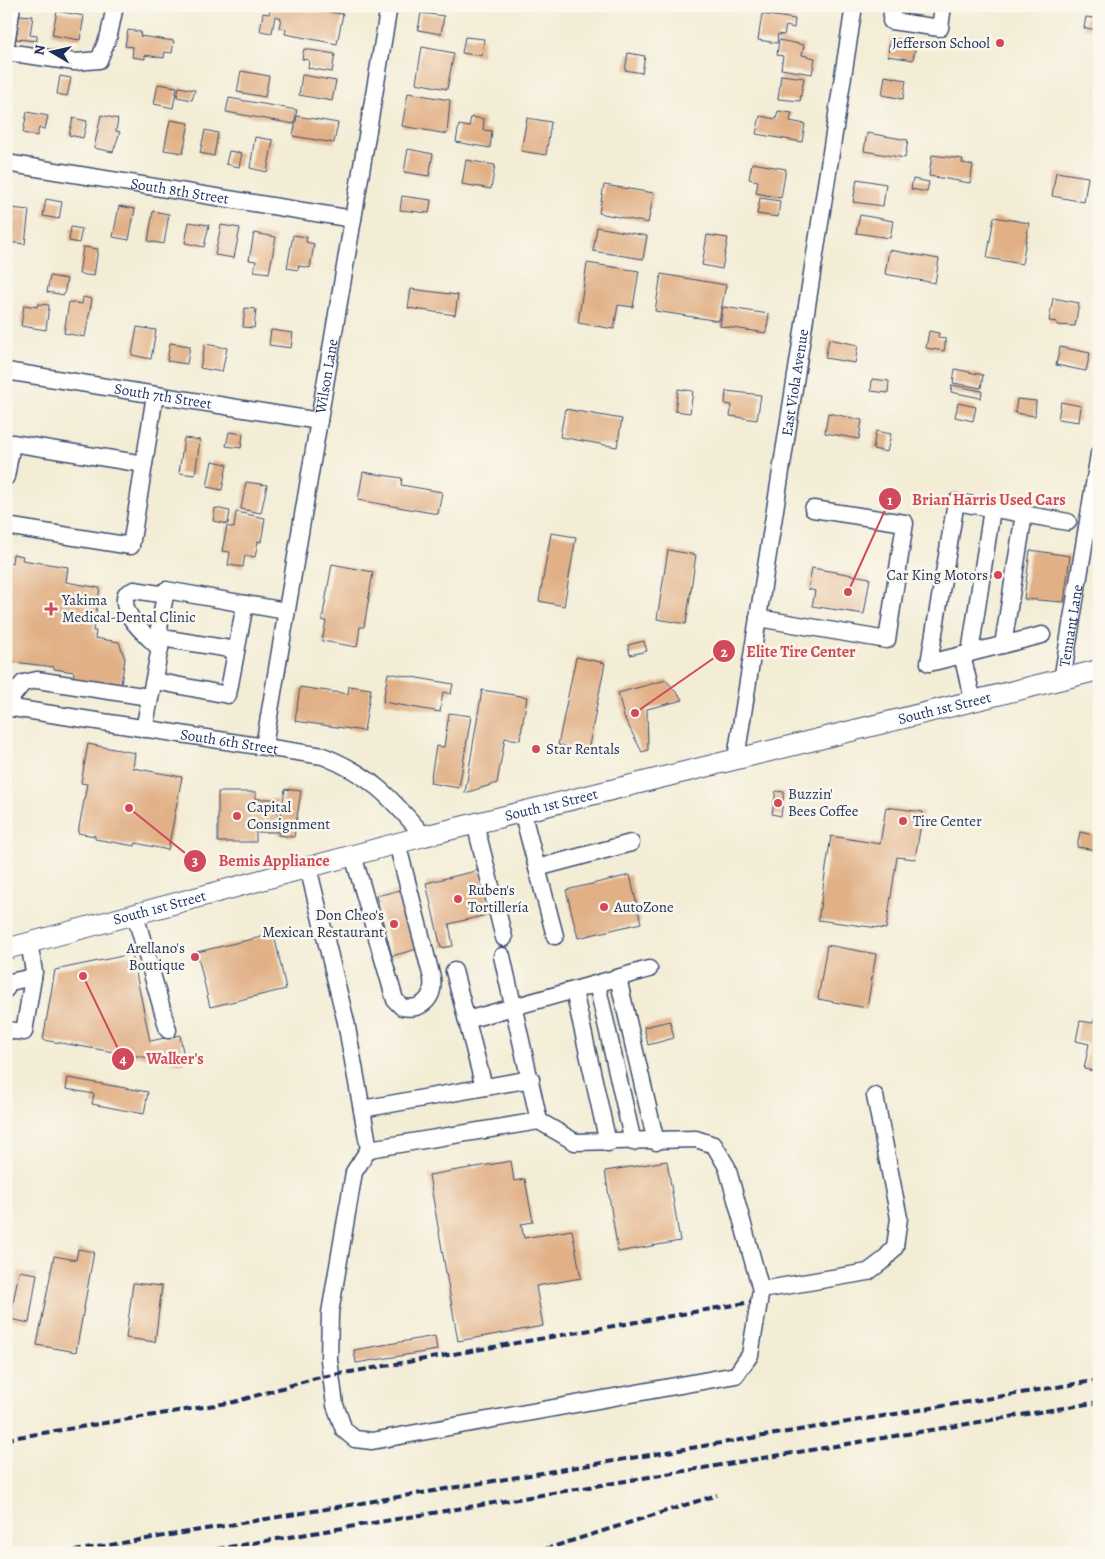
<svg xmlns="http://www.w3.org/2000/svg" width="1105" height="1559" font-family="Alegreya,serif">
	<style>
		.building { fill: #e1b086 }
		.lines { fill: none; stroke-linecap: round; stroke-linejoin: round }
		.minor-casing { stroke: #3b4c70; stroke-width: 19 }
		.major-casing { stroke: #3b4c70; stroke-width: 22 }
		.minor { stroke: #fff; stroke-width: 16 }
		.major { stroke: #fff; stroke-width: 20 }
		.rail { stroke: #1b2f5e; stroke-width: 4; stroke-dasharray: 8 4; stroke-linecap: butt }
		.poi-dot { fill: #d1495b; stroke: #fbf7ec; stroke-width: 2 }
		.labels { text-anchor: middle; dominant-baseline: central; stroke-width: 5; stroke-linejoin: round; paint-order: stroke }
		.poi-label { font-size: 15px; fill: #1b2f5e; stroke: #fbf7ec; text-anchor: start }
		.street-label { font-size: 15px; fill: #1b2f5e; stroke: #fbf7ec }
		.leader { fill: none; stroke: #d1495b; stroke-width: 2 }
		.callout-dot { fill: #d1495b; stroke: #fbf7ec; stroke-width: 2 }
		.mark-label { font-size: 15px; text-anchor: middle; font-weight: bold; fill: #fff }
		.callout-label { font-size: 16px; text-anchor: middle; font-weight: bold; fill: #d1495b; stroke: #fbf7ec; stroke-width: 5; stroke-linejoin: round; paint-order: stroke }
	</style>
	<rect width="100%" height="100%" fill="#fbf7ec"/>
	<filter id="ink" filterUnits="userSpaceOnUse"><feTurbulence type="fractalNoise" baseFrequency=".02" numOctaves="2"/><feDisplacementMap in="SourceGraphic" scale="10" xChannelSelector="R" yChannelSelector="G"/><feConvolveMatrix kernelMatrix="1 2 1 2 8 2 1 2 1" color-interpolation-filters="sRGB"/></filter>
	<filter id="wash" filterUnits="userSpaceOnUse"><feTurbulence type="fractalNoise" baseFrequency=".0096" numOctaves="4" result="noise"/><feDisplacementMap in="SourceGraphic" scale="20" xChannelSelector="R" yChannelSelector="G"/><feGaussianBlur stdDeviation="1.12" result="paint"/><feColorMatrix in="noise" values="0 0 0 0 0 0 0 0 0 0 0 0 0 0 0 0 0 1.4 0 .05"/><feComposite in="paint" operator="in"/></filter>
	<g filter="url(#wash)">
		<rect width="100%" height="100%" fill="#f3edd6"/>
		<g id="blocks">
			<path class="building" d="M 271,6 L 322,6 L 321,11 L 343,14 L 337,44 L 285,34 L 286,29 L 279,28 L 281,18 L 275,16 L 272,33 L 260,31 L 263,13 L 269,14 Z
				M 57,11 L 84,16 L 80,40 L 52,35 Z
				M 421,13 L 444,16 L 441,34 L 418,30 Z
				M 762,14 L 795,19 L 794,28 L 786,26 L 784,35 L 778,34 L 777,43 L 758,40 Z
				M 19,15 L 33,16 L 30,35 L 37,36 L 37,41 L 16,39 Z
				M 1086,17 L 1099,19 L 1099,30 L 1084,28 Z
				M 128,30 L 141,32 L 140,36 L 174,41 L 172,53 L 165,52 L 164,58 L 145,55 L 145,59 L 132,57 L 133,47 L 125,46 Z
				M 465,37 L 484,39 L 482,56 L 462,53 Z
				M 890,38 L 916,42 L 913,60 L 888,56 Z
				M 779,40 L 804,45 L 802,55 L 815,58 L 812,74 L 781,69 L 783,56 L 777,55 Z
				M 422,47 L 454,53 L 447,89 L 416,83 Z
				M 304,49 L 335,54 L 332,72 L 308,68 L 309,60 L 302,59 Z
				M 628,53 L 645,56 L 642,73 L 625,70 Z
				M 241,71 L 269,76 L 265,97 L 237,92 Z
				M 302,75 L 336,81 L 332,101 L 299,95 Z
				M 781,75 L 804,78 L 800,101 L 778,99 Z
				M 60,76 L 71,78 L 67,96 L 57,94 Z
				M 885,76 L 906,80 L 903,99 L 882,95 Z
				M 158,84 L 177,87 L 173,108 L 154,104 Z
				M 179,87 L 195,90 L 192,100 L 177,97 Z
				M 408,93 L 450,100 L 447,134 L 402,126 Z
				M 229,98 L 297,110 L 294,124 L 226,112 Z
				M 778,111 L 792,113 L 790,121 L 805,124 L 802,142 L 756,134 L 760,116 L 776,119 Z
				M 27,112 L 48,116 L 45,129 L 39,128 L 37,136 L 23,133 Z
				M 101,115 L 118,119 L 116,131 L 120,132 L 113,152 L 94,148 Z
				M 297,116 L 338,123 L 334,143 L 293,136 Z
				M 471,117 L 484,119 L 483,130 L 492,131 L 490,148 L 456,142 L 459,125 L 469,127 Z
				M 73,118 L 87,121 L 83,138 L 69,135 Z
				M 527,118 L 551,122 L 546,155 L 521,151 Z
				M 170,120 L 189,123 L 183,153 L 164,150 Z
				M 205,130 L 218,133 L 214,156 L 200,153 Z
				M 867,133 L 908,140 L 905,158 L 864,151 Z
				M 255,137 L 273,140 L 267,172 L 250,168 Z
				M 408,149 L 433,154 L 429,176 L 404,172 Z
				M 229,151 L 242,153 L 239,167 L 226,164 Z
				M 932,155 L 963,159 L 962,163 L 973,165 L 970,183 L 929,176 Z
				M 466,160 L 495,165 L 491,189 L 462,184 Z
				M 752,163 L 786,169 L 781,198 L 756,193 L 758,181 L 749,179 Z
				M 1056,172 L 1088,177 L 1084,202 L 1052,196 Z
				M 857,179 L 886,184 L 883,206 L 853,202 Z
				M 913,179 L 929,182 L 927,192 L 911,189 Z
				M 604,185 L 654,193 L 648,223 L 599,213 Z
				M 402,196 L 431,200 L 429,213 L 400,210 Z
				M 760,198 L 780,201 L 778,217 L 757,214 Z
				M 46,199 L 62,202 L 59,219 L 43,216 Z
				M 119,206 L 135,209 L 129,240 L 113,237 Z
				M 11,208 L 29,210 L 25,244 L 6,242 Z
				M 153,211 L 169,214 L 164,244 L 148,241 Z
				M 860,215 L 893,221 L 890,238 L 856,233 Z
				M 994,217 L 1029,223 L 1022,264 L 987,258 Z
				M 189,222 L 209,225 L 204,247 L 185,243 Z
				M 221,225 L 240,228 L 234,258 L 215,255 Z
				M 71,227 L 82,229 L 79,243 L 69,241 Z
				M 597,227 L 647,236 L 643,259 L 593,251 Z
				M 254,233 L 276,237 L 269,273 L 254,271 L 256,261 L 249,260 Z
				M 293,235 L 307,237 L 306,242 L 314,244 L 310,268 L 299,266 L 298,270 L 287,268 Z
				M 707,235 L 728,238 L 722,269 L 702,265 Z
				M 83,247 L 98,249 L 94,276 L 79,274 Z
				M 889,250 L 939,259 L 935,283 L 885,274 Z
				M 587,263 L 639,271 L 633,307 L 618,305 L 614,329 L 578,323 Z
				M 661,274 L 726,285 L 719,321 L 655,311 Z
				M 50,276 L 67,279 L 64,295 L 47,292 Z
				M 411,289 L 458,295 L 455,315 L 408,308 Z
				M 83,297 L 92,299 L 85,337 L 64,333 L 69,302 L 82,304 Z
				M 1053,298 L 1079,303 L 1075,326 L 1057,325 L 1057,322 L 1049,321 Z
				M 38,304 L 49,305 L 46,330 L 21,326 L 24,305 L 37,307 Z
				M 723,307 L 769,314 L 766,333 L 720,326 Z
				M 245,308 L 256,309 L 254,328 L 243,327 Z
				M 137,327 L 156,330 L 151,359 L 132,355 Z
				M 271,330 L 293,333 L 291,348 L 269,345 Z
				M 929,331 L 939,333 L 938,338 L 946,339 L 944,351 L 926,348 Z
				M 829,339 L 858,345 L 855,363 L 825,358 Z
				M 170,343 L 190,346 L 187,364 L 167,361 Z
				M 205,344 L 227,348 L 222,372 L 200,368 Z
				M 1060,347 L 1090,353 L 1086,371 L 1056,365 Z
				M 955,369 L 983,375 L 981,388 L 953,383 Z
				M 872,379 L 889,381 L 888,393 L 871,391 Z
				M 952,385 L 982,391 L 981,398 L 951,392 Z
				M 678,389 L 693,391 L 690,413 L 675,411 Z
				M 726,391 L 761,395 L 757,420 L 730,416 L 732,405 L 725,404 Z
				M 1017,399 L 1036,401 L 1035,416 L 1015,413 Z
				M 1061,402 L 1081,406 L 1079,422 L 1058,419 Z
				M 958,403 L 976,407 L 973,421 L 955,417 Z
				M 565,409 L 622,419 L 617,447 L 560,437 Z
				M 828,413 L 862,420 L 859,439 L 825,433 Z
				M 876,431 L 891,434 L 887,452 L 873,449 Z
				M 229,432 L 243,434 L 241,448 L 226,446 Z
				M 184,438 L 200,440 L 195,475 L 179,473 Z
				M 212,461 L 227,464 L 222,490 L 207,487 Z
				M 363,472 L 402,478 L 401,485 L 442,492 L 438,514 L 358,500 Z
				M 246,482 L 267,485 L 261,513 L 241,509 Z
				M 215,508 L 230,511 L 228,524 L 213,521 Z
				M 236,512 L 265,518 L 261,542 L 258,541 L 255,557 L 245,555 L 243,567 L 228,565 L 230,552 L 222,551 L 227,526 L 234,528 Z
				M 551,533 L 576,537 L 564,606 L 539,601 Z
				M 668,550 L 696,555 L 686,624 L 657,619 Z
				M 1030,550 L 1070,556 L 1064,602 L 1024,599 Z
				M 13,554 L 23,556 L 22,560 L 68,567 L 66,582 L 100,588 L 93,631 L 96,631 L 95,638 L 119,642 L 125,659 L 120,690 L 73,679 L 74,672 L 54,669 L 54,667 L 6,661 L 6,562 L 12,563 Z
				M 332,564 L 373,572 L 364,627 L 360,627 L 357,647 L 322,641 L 326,621 L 322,620 Z
				M 812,568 L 870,578 L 864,614 L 812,606 L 815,591 L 808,589 Z
				M 644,641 L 647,651 L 630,655 L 628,645 Z
				M 576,657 L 605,663 L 588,751 L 558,745 Z
				M 388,673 L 453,684 L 451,694 L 443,692 L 440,712 L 383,702 Z
				M 666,680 L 683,700 L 647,709 L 648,750 L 642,752 L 624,717 L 618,693 Z
				M 349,686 L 371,689 L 364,731 L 295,721 L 300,687 L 348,694 Z
				M 482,690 L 527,697 L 520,740 L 505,738 L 497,783 L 465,793 Z
				M 449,713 L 471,716 L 459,788 L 430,783 L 436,746 L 444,747 Z
				M 88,744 L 135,753 L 133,768 L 182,777 L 168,850 L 136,843 L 135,846 L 95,839 L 95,836 L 78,833 L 87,784 L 81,783 Z
				M 285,789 L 301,791 L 294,837 L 278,835 Z
				M 776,791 L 784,792 L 781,816 L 772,814 Z
				M 218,792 L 256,792 L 256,799 L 278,799 L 277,832 L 256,832 L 256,842 L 218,842 Z
				M 886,807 L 923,812 L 915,859 L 897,857 L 886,929 L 818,920 L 831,836 L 880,844 Z
				M 1080,832 L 1098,836 L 1096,850 L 1077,847 Z
				M 480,870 L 490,914 L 449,924 L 453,946 L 441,948 L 426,883 Z
				M 630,875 L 641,923 L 578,938 L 566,890 Z
				M 401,890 L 417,949 L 392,956 L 376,896 Z
				M 274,934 L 286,989 L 210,1007 L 197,952 Z
				M 827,945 L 876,954 L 867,1008 L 818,999 Z
				M 132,954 L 150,1041 L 180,1035 L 185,1064 L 43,1040 L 55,970 Z
				M 1094,1019 L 1099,1020 L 1099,1072 L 1084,1069 L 1089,1044 L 1076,1041 L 1080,1021 L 1093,1023 Z
				M 670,1021 L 674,1038 L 648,1045 L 644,1027 Z
				M 68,1078 L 148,1092 L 144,1114 L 92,1104 L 94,1094 L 66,1089 Z
				M 511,1161 L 514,1181 L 525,1179 L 533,1222 L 521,1224 L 524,1238 L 572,1230 L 581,1278 L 536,1286 L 543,1326 L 458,1341 L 429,1175 Z
				M 667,1161 L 680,1241 L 618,1252 L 605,1171 Z
				M 78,1249 L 94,1252 L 76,1352 L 37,1345 L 54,1256 L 76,1260 Z
				M 19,1271 L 37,1274 L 29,1323 L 10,1319 Z
				M 133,1283 L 162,1286 L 155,1342 L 126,1338 Z
				M 435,1336 L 437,1350 L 356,1363 L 354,1350 Z"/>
		</g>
	</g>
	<g filter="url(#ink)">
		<use href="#blocks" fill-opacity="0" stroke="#3b4c70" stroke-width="1"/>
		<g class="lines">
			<defs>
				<g id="minor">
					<path d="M 893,6 L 891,21 L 940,28 L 943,6"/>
					<path d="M 6,44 L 12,6"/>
					<path d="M 6,52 L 75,62 L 99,60 L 109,35 L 115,6"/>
					<path id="s1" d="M 6,163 L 353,219"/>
					<path id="s2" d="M 6,371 L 319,421"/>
					<path d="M 6,477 L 12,443 L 144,464"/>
					<path d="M 6,526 L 131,546 L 155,395"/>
					<path d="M 758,618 L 887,640 L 905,523 L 813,509"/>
					<path d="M 162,638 L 236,650"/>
					<path d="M 1003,645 L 1024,514"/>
					<path d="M 160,649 C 147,635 119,615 126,594 L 134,590 L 166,595"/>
					<path d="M 970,653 L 992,509"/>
					<path d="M 962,655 L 1042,635"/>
					<path id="s3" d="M 1062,680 L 1099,454"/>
					<path d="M 155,681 L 228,695 L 245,604"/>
					<path d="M 973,701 L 962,655 L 929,663 L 956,502 L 1068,522"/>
					<path d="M 6,704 L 23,683 L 37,680 L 149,697"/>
					<path id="s4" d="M 6,707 L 323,756 C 371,775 391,798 424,836"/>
					<path d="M 144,729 L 162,638 L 159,628 L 166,590 L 286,611"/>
					<path id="s5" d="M 264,746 L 389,6"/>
					<path id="s6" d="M 736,758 L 854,6"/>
					<path d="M 522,811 L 555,936"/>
					<path d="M 475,823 L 504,938"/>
					<path d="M 353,855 L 395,1000 L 402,1007 C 422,1011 435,998 432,978 L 397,843"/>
					<path d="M 308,867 L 346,1022 L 369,1149 L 354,1172 L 330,1313 L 329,1360 L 335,1405 L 344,1430 L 355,1439 L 372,1441 L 736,1375 L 750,1355 L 761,1290 L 868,1272 L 884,1260 L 895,1247 L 899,1218 L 875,1096"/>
					<path d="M 537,868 L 631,843"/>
					<path d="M 135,914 L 168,1030"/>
					<path d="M 502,956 L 539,1121"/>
					<path d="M 454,971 L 484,1087"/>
					<path d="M 618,978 L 656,1142"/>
					<path d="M 597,984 L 633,1142"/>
					<path d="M 6,989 L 10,982 L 33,977"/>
					<path d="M 574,991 L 608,1143"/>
					<path d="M 467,1020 L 649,969"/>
					<path d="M 6,1030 L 24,1032 L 34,972 L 29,942"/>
					<path d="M 362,1109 L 531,1079"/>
					<path d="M 369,1149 L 539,1121 L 575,1142 L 696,1139 L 714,1145 L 727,1167 L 761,1290"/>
				</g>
				<g id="major">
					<path id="s7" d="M 6,949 L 424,836 L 1099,670"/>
				</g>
			</defs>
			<use href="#minor" class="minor-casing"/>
			<use href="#major" class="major-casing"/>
			<use href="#minor" class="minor"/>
			<use href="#major" class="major"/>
			<path class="rail" d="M 6,1439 L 234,1402 L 316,1378 L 751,1302
				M 62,1553 L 1099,1380
				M 193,1553 L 1099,1402
				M 533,1553 L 717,1495
				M 1072,1553 L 1099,1548"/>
		</g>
	</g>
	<g class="poi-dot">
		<circle cx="1000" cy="43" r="5"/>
		<circle cx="998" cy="575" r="5"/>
		<path d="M48.5 601.5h5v5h5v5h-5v5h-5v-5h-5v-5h5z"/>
		<circle cx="536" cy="749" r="5"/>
		<circle cx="778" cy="803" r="5"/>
		<circle cx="237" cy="816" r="5"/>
		<circle cx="903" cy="821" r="5"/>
		<circle cx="458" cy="899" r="5"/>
		<circle cx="604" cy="907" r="5"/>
		<circle cx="394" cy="924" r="5"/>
		<circle cx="195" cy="957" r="5"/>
	</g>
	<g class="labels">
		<g class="poi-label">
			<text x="990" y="43" text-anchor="end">Jefferson School</text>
			<text x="988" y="575" text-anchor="end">Car King Motors</text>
			<text x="62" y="600">Yakima<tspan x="62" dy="17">Medical-Dental Clinic</tspan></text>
			<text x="546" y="749">Star Rentals</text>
			<text x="788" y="794">Buzzin'<tspan x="788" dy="17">Bees Coffee</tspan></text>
			<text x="247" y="807">Capital<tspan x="247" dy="17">Consignment</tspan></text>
			<text x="913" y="821">Tire Center</text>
			<text x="468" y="890">Ruben's<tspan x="468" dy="17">Tortillería</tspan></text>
			<text x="614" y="907">AutoZone</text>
			<text x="384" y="915" text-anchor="end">Don Cheo's<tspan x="384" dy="17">Mexican Restaurant</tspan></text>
			<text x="185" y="948" text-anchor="end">Arellano's<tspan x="185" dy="17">Boutique</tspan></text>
		</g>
		<g class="street-label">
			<text stroke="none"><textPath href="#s1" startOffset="176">South 8th Street</textPath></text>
			<text stroke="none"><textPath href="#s5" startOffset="375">Wilson Lane</textPath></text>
			<text stroke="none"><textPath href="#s6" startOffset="380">East Viola Avenue</textPath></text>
			<text stroke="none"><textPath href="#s2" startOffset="159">South 7th Street</textPath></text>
			<text stroke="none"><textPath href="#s3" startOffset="55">Tennant Lane</textPath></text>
			<text stroke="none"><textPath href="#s7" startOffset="969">South 1st Street</textPath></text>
			<text stroke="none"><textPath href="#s4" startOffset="226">South 6th Street</textPath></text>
			<text stroke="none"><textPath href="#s7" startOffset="564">South 1st Street</textPath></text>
			<text stroke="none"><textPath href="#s7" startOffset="159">South 1st Street</textPath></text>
		</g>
	</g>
	<path class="leader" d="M848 592L890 499M635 713L724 651M129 808L195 861M83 976L123 1059"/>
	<g class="callout-dot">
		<circle cx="848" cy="592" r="5"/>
		<circle cx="635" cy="713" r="5"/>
		<circle cx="129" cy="808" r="5"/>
		<circle cx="83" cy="976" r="5"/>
		<circle cx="890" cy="499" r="12"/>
		<circle cx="724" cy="651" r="12"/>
		<circle cx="195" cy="861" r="12"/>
		<circle cx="123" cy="1059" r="12"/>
	</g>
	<g class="mark-label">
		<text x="890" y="505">1</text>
		<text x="724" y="657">2</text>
		<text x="195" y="866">3</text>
		<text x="123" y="1064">4</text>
	</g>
	<g class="callout-label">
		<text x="989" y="505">Brian Harris Used Cars</text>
		<text x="801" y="657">Elite Tire Center</text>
		<text x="274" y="866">Bemis Appliance</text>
		<text x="175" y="1064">Walker's</text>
	</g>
	<rect width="1105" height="1559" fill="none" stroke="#fbf7ec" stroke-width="25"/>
	<g transform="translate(52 52) rotate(279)" stroke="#fbf7ec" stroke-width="4" paint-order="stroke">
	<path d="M0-4L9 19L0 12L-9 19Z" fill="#1b2f5e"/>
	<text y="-8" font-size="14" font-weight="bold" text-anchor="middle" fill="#1b2f5e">N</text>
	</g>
</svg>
